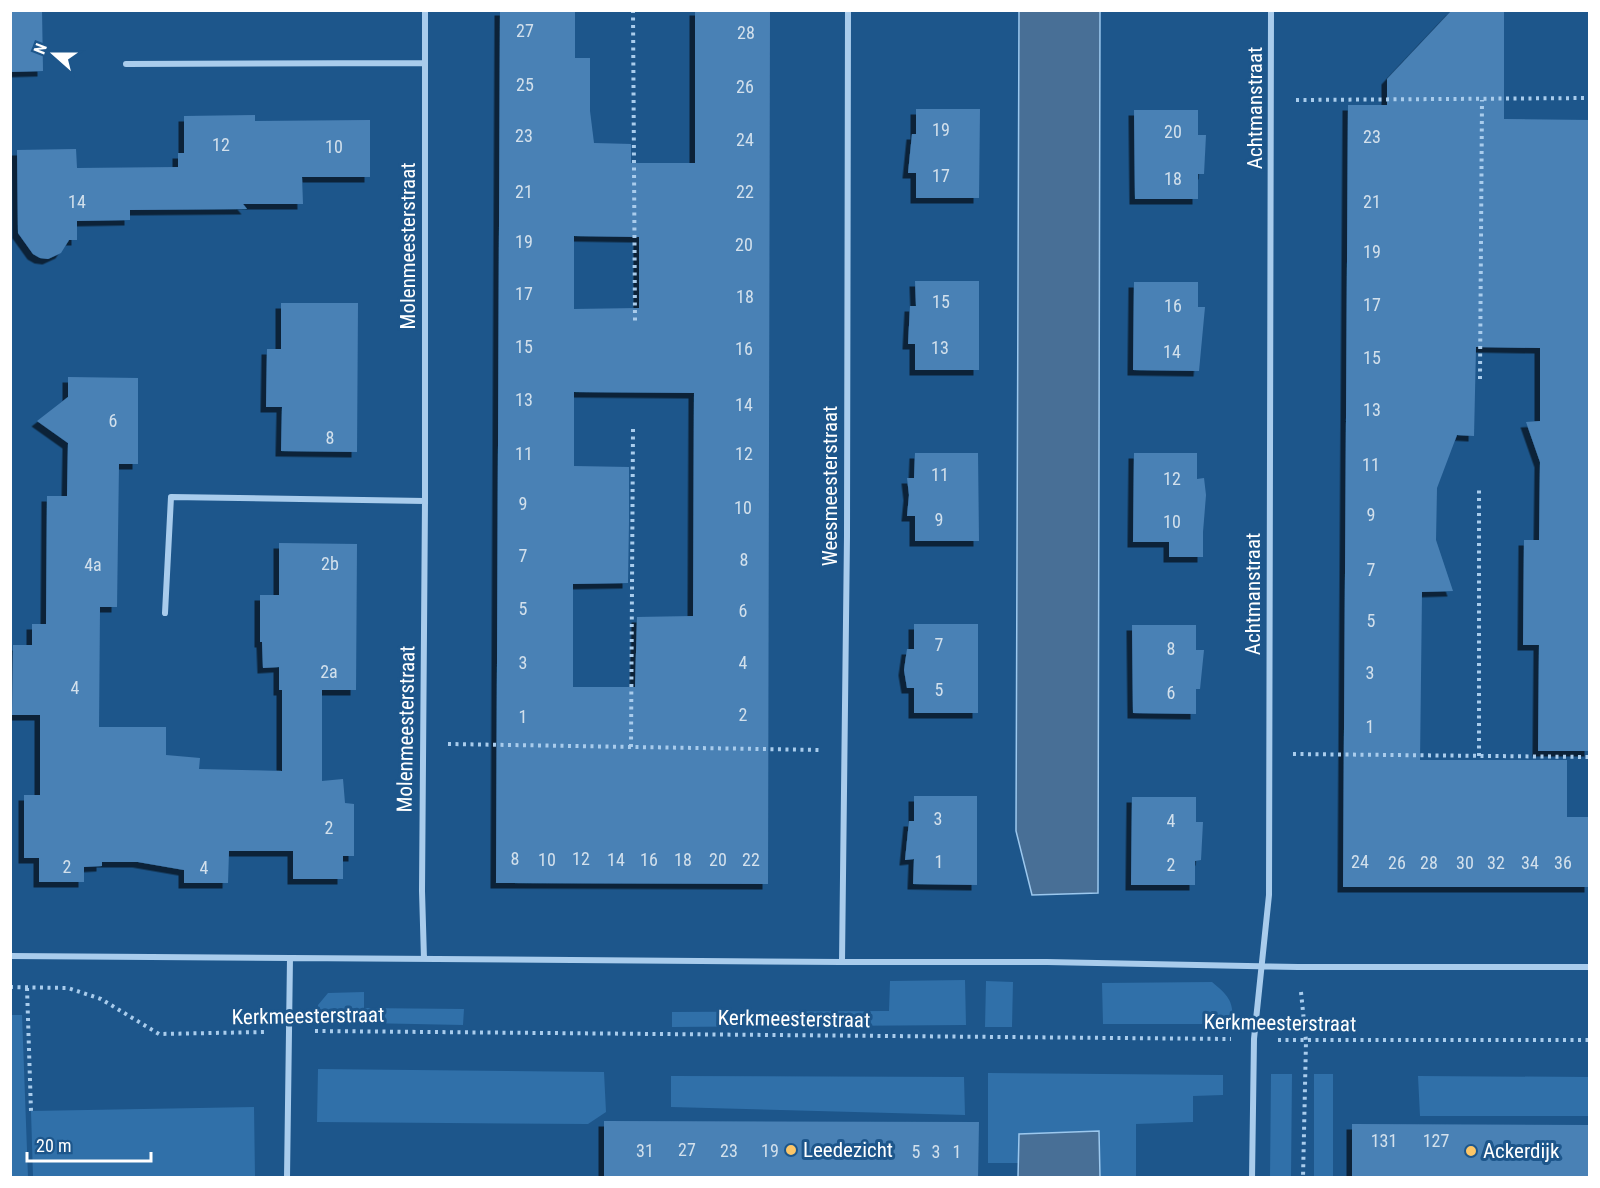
<svg xmlns="http://www.w3.org/2000/svg" width="1600" height="1188" font-family="'Roboto Condensed',sans-serif">
	<style>
		.green { fill: #3070a9 }
		.water { fill: #486f96; stroke: #9cc8ee; stroke-width: 1.5 }
		.building { fill: #4a81b5; fill-rule: evenodd; filter: url(#shadow) }
		.lines { fill: none; stroke-linecap: round; stroke-linejoin: round }
		.path { stroke: #a9ccec; stroke-width: 4; stroke-dasharray: 3 4.5; stroke-linecap: butt }
		.street { stroke: #a9ccec; stroke-width: 6 }
		.poi-dot { fill: #fcc667; stroke: #1d568b; stroke-width: 2 }
		.labels { text-anchor: middle; dominant-baseline: central; stroke-width: 6; stroke-linejoin: round; paint-order: stroke }
		.number-label { font-size: 18px; fill: #d2e0ec }
		.street-label { font-size: 21px; fill: #fff; stroke: #1d568b }
		.poi-label { font-size: 21px; fill: #fff; stroke: #1d568b; text-anchor: start }
	</style>
	<defs>
		<filter id="shadow"><feDropShadow dx="-5.5" dy="5.5" stdDeviation="0" flood-color="#0009"/></filter>
	</defs>
	<rect width="100%" height="100%" fill="#1d568b"/>
	<path class="green" d="M 965,980 L 966,1025 L 672,1027 L 672,1012 L 889,1011 L 890,981 Z
		M 986,981 L 1013,982 L 1012,1027 L 985,1027 Z
		M 1212,982 C 1230,997 1233,1001 1233,1024 L 1103,1024 L 1102,983 Z
		M 364,992 L 364,1008 L 464,1009 L 463,1025 L 316,1022 L 318,1005 L 328,993 Z
		M 11,1015 L 22,1015 L 28,1177 L 11,1177 Z
		M 318,1069 L 604,1072 L 606,1112 L 588,1124 L 317,1122 Z
		M 988,1073 L 1223,1075 L 1223,1095 L 1193,1096 L 1193,1122 L 1136,1124 L 1136,1177 L 1100,1177 L 1099,1131 L 1019,1135 L 1019,1163 L 988,1163 Z
		M 1271,1074 L 1292,1074 L 1291,1177 L 1270,1177 Z
		M 1314,1074 L 1333,1074 L 1333,1177 L 1314,1177 Z
		M 671,1076 L 964,1077 L 965,1115 L 671,1107 Z
		M 1418,1076 L 1589,1077 L 1589,1116 L 1420,1116 Z
		M 254,1107 L 255,1177 L 33,1177 L 31,1111 Z"/>
	<path class="water" d="M 1019,11 L 1100,11 L 1098,893 L 1032,895 L 1016,831 Z
		M 1099,1131 L 1100,1177 L 1018,1177 L 1019,1134 Z"/>
	<path class="building" d="M 10,10 L 42,10 L 43,71 L 10,72 Z
		M 500,10 L 575,10 L 575,58 L 590,58 L 590,111 L 594,143 L 631,144 L 631,163 L 695,163 L 695,10 L 770,10 L 768,884 L 496,883 ZM 574,236 L 639,237 L 639,308 L 574,309 ZM 574,392 L 694,393 L 693,616 L 637,617 L 635,687 L 573,687 L 573,584 L 628,583 L 629,522 L 629,467 L 574,466 Z
		M 1452,10 L 1504,10 L 1504,119 L 1590,120 L 1590,751 L 1538,751 L 1539,645 L 1523,645 L 1524,540 L 1539,540 L 1540,462 L 1526,422 L 1540,421 L 1540,348 L 1476,347 L 1474,436 L 1457,435 L 1437,488 L 1436,540 L 1453,591 L 1422,592 L 1420,760 L 1567,760 L 1567,817 L 1590,817 L 1590,887 L 1343,887 L 1348,105 L 1387,105 L 1387,79 Z
		M 916,109 L 980,109 L 979,198 L 916,198 L 916,173 L 908,173 L 912,134 L 916,134 Z
		M 1134,110 L 1198,110 L 1198,135 L 1206,135 L 1204,174 L 1198,174 L 1198,199 L 1135,199 Z
		M 255,115 L 255,121 L 370,120 L 370,177 L 302,177 L 303,204 L 243,204 L 247,209 L 130,210 L 130,220 L 77,221 L 77,240 L 69,240 L 61,253 L 48,259 L 40,258 L 33,254 L 18,233 L 17,150 L 76,149 L 77,168 L 178,167 L 178,153 L 184,153 L 184,116 Z
		M 915,281 L 979,281 L 979,370 L 915,370 L 915,344 L 908,344 L 910,306 L 916,306 Z
		M 1134,282 L 1198,282 L 1198,307 L 1205,307 L 1199,371 L 1133,370 Z
		M 281,303 L 358,303 L 357,452 L 281,451 L 282,407 L 266,407 L 267,349 L 281,349 Z
		M 68,377 L 138,378 L 138,464 L 119,464 L 117,607 L 100,607 L 99,727 L 166,727 L 166,755 L 200,758 L 199,769 L 282,771 L 282,690 L 279,690 L 279,667 L 263,668 L 262,642 L 260,642 L 260,595 L 279,595 L 279,543 L 357,544 L 356,690 L 322,690 L 322,781 L 343,779 L 345,803 L 354,804 L 354,856 L 343,856 L 343,879 L 293,879 L 293,851 L 229,851 L 228,883 L 184,883 L 184,870 L 138,862 L 102,862 L 102,866 L 84,867 L 84,882 L 39,882 L 39,858 L 24,858 L 24,795 L 40,795 L 40,715 L 12,715 L 13,645 L 32,645 L 32,624 L 46,624 L 47,496 L 67,496 L 68,443 L 37,421 L 68,397 Z
		M 915,453 L 978,453 L 979,541 L 915,541 L 915,516 L 907,516 L 909,495 L 907,478 L 914,478 Z
		M 1134,453 L 1197,453 L 1197,479 L 1204,478 L 1206,495 L 1203,532 L 1203,557 L 1169,557 L 1169,542 L 1133,542 Z
		M 914,624 L 978,624 L 978,713 L 914,713 L 914,688 L 907,688 L 904,670 L 907,649 L 914,649 Z
		M 1132,625 L 1196,625 L 1196,650 L 1204,650 L 1200,689 L 1196,689 L 1196,714 L 1133,713 Z
		M 914,796 L 977,796 L 977,885 L 913,884 L 914,859 L 905,860 L 909,821 L 914,821 Z
		M 1132,797 L 1196,797 L 1196,822 L 1203,822 L 1201,860 L 1195,861 L 1195,885 L 1131,885 Z
		M 604,1121 L 979,1122 L 978,1178 L 604,1178 Z
		M 1352,1124 L 1590,1125 L 1590,1178 L 1352,1178 Z"/>
	<g class="lines">
		<path class="path" d="M 633,10 L 635,321
			M 1296,100 L 1590,98
			M 1480,379 L 1482,100
			M 448,744 L 822,750
			M 631,747 L 633,429
			M 1293,754 L 1590,757
			M 1479,756 L 1479,486
			M 10,987 L 68,988 L 101,999 L 159,1034 L 265,1032
			M 27,988 L 31,1111
			M 1301,992 L 1306,1041 L 1303,1178
			M 315,1031 L 1231,1039
			M 1278,1040 L 1590,1040"/>
		<path class="street" d="M 126,64 L 424,63
			M 165,613 L 171,497 L 425,501
			M 10,956 L 842,962 L 1047,962 L 1298,967 L 1590,967
			M 424,959 L 422,891 L 425,501 L 425,10
			M 842,962 L 847,536 L 848,10
			M 287,1178 L 290,958
			M 1252,1178 L 1254,1039 L 1269,895 L 1271,10"/>
	</g>
	<g class="poi-dot">
		<circle cx="791" cy="1150" r="6"/>
		<circle cx="1471" cy="1151" r="6"/>
	</g>
	<g class="labels">
		<g class="number-label">
			<text x="525" y="30">27</text>
			<text x="746" y="32">28</text>
			<text x="525" y="84">25</text>
			<text x="745" y="86">26</text>
			<text x="941" y="129">19</text>
			<text x="1173" y="131">20</text>
			<text x="524" y="135">23</text>
			<text x="1372" y="136">23</text>
			<text x="745" y="139">24</text>
			<text x="221" y="144">12</text>
			<text x="334" y="146">10</text>
			<text x="941" y="175">17</text>
			<text x="1173" y="178">18</text>
			<text x="524" y="191">21</text>
			<text x="745" y="191">22</text>
			<text x="77" y="201">14</text>
			<text x="1372" y="201">21</text>
			<text x="524" y="241">19</text>
			<text x="744" y="244">20</text>
			<text x="1372" y="251">19</text>
			<text x="524" y="293">17</text>
			<text x="745" y="296">18</text>
			<text x="941" y="301">15</text>
			<text x="1372" y="304">17</text>
			<text x="1173" y="305">16</text>
			<text x="524" y="346">15</text>
			<text x="940" y="347">13</text>
			<text x="744" y="348">16</text>
			<text x="1172" y="351">14</text>
			<text x="1372" y="357">15</text>
			<text x="524" y="399">13</text>
			<text x="744" y="404">14</text>
			<text x="1372" y="409">13</text>
			<text x="113" y="420">6</text>
			<text x="330" y="437">8</text>
			<text x="524" y="453">11</text>
			<text x="744" y="453">12</text>
			<text x="1371" y="464">11</text>
			<text x="940" y="474">11</text>
			<text x="1172" y="478">12</text>
			<text x="523" y="503">9</text>
			<text x="743" y="507">10</text>
			<text x="1371" y="514">9</text>
			<text x="939" y="519">9</text>
			<text x="1172" y="521">10</text>
			<text x="523" y="555">7</text>
			<text x="744" y="559">8</text>
			<text x="330" y="563">2b</text>
			<text x="93" y="564">4a</text>
			<text x="1371" y="569">7</text>
			<text x="523" y="608">5</text>
			<text x="743" y="610">6</text>
			<text x="1371" y="620">5</text>
			<text x="939" y="644">7</text>
			<text x="1171" y="648">8</text>
			<text x="523" y="662">3</text>
			<text x="743" y="662">4</text>
			<text x="329" y="671">2a</text>
			<text x="1370" y="672">3</text>
			<text x="75" y="687">4</text>
			<text x="939" y="689">5</text>
			<text x="1171" y="692">6</text>
			<text x="743" y="714">2</text>
			<text x="523" y="716">1</text>
			<text x="1370" y="726">1</text>
			<text x="938" y="818">3</text>
			<text x="1171" y="820">4</text>
			<text x="329" y="827">2</text>
			<text x="515" y="858">8</text>
			<text x="581" y="858">12</text>
			<text x="547" y="859">10</text>
			<text x="616" y="859">14</text>
			<text x="649" y="859">16</text>
			<text x="683" y="859">18</text>
			<text x="718" y="859">20</text>
			<text x="751" y="859">22</text>
			<text x="939" y="861">1</text>
			<text x="1360" y="861">24</text>
			<text x="1397" y="862">26</text>
			<text x="1429" y="862">28</text>
			<text x="1465" y="862">30</text>
			<text x="1496" y="862">32</text>
			<text x="1530" y="862">34</text>
			<text x="1563" y="862">36</text>
			<text x="1171" y="864">2</text>
			<text x="67" y="866">2</text>
			<text x="204" y="867">4</text>
			<text x="1384" y="1140">131</text>
			<text x="1436" y="1140">127</text>
			<text x="687" y="1149">27</text>
			<text x="645" y="1150">31</text>
			<text x="729" y="1150">23</text>
			<text x="770" y="1150">19</text>
			<text x="916" y="1151">5</text>
			<text x="936" y="1151">3</text>
			<text x="957" y="1151">1</text>
		</g>
		<g class="street-label">
			<text transform="translate(1255 108) rotate(-90)">Achtmanstraat</text>
			<text transform="translate(408 246) rotate(-90)">Molenmeesterstraat</text>
			<text transform="translate(830 486) rotate(-90)">Weesmeesterstraat</text>
			<text transform="translate(1253 594) rotate(-90)">Achtmanstraat</text>
			<text transform="translate(406 729) rotate(-89)">Molenmeesterstraat</text>
			<text transform="translate(308 1016) rotate(-1)">Kerkmeesterstraat</text>
			<text transform="translate(794 1019) rotate(1)">Kerkmeesterstraat</text>
			<text transform="translate(1280 1023) rotate(1)">Kerkmeesterstraat</text>
		</g>
		<g class="poi-label">
			<text x="803" y="1150">Leedezicht</text>
			<text x="1483" y="1151">Ackerdijk</text>
		</g>
	</g>
	<rect width="1600" height="1188" fill="none" stroke="#ffffff" stroke-width="24"/>
	<g transform="translate(54 54) rotate(291)" stroke="#1d568b" stroke-width="4.5" paint-order="stroke">
	<path d="M0-4.5L10 22L0 15L-10 22Z" fill="#ffffff"/>
	<text y="-9" font-size="16" font-weight="bold" text-anchor="middle" fill="#ffffff">N</text>
	</g>
	<path d="M27 1152v9h124v-9" fill="none" stroke="#ffffff" stroke-width="3"/>
	<text x="36" y="1152" font-size="18" fill="#ffffff" stroke="#1d568b" stroke-width="4.5" paint-order="stroke">20 m</text>
</svg>
